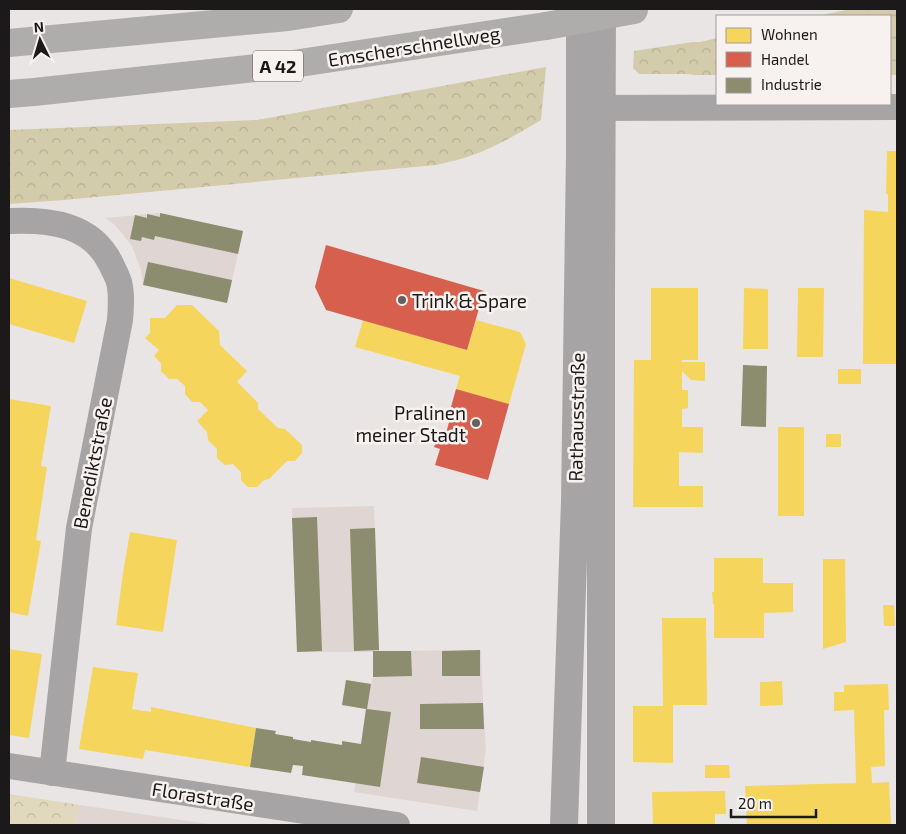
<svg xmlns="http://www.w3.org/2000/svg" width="906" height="834" font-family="'Exo 2',sans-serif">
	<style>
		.built { fill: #dfd5d3 }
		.forest { fill: url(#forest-crowns) }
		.park { fill: url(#park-crowns) }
		.homes { fill: #f6d55c }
		.shops { fill: #d6604d }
		.industry { fill: #8c8c6e }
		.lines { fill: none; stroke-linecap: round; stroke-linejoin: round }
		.minor { stroke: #a6a4a4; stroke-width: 26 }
		.tertiary { stroke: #a6a4a4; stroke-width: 28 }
		.motorway { stroke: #afadac; stroke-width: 28 }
		.motorway-bridge { stroke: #afadac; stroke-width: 28 }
		.poi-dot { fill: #636060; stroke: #f7f2f0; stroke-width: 2 }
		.labels { text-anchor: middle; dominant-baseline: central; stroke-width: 5; stroke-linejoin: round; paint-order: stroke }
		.shield { fill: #f7f2f0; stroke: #5d5a5a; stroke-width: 1 }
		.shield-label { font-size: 18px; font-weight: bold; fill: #1b1919 }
		.street-label { font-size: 19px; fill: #1b1919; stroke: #f7f2f0 }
		.poi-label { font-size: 19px; fill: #1b1919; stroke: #f7f2f0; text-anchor: start }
	</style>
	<defs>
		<pattern id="forest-crowns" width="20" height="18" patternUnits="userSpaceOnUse" patternTransform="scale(1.25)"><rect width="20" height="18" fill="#d3ccab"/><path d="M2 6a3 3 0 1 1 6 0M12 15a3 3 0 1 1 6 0" fill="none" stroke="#b5af93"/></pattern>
		<pattern id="park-crowns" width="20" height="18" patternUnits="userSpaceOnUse" patternTransform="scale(1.25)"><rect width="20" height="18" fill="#e0d9bd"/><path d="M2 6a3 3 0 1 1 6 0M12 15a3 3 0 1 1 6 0" fill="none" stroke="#c0baa2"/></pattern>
	</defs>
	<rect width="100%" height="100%" fill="#e9e5e4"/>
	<path class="built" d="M 158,213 L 243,231 L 227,303 L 143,285 L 141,270 L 132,246 L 115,225 L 105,218 Z
		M 374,506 L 379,651 L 481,650 L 483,703 L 486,749 L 477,811 L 354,792 L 366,709 L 342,705 L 346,680 L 371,684 L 373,677 L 373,652 L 297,652 L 292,508 Z
		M 80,805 L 215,825 L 74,825 Z"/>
	<path class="forest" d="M 851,9 L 897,9 L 897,75 L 890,75 L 890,16 L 817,16 Z
		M 717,38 L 717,75 L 694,75 L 687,74 L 639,74 L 633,68 L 634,51 L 692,42 L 700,42 Z
		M 546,67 L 541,120 C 518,134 495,147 470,156 C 459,160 447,162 436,165 L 64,200 L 9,204 L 9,130 L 257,120 Z"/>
	<path class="park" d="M 9,794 L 80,805 L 74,825 L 9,825 Z"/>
	<path class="homes" d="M 887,151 L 897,151 L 897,364 L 863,364 L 864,210 L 888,212 L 888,194 L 886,194 Z
		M 9,278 L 87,301 L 74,343 L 9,324 Z
		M 651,288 L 698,288 L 698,360 L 682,360 L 682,362 L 705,362 L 705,381 L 691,380 L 682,371 L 682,390 L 688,390 L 688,408 L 682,409 L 682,427 L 703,427 L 703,453 L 679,452 L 679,486 L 703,486 L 703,507 L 633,507 L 634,360 L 651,360 Z
		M 744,288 L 768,289 L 768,349 L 743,349 Z
		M 798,288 L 824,288 L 823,357 L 797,357 Z
		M 177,305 L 192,305 L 219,331 L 220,345 L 247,371 L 237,382 L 258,403 L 258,409 L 278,428 L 285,429 L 302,445 L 302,453 L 295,461 L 287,461 L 269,479 L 264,480 L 257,487 L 248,487 L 241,480 L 241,472 L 233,464 L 225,465 L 217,458 L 217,449 L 208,440 L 207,432 L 197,421 L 208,410 L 200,402 L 192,402 L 185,394 L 185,386 L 177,379 L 169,379 L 161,371 L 161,363 L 154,356 L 159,350 L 145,338 L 150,333 L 150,318 L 165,318 Z
		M 363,320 L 467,350 L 476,320 L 520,332 L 526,344 L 509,404 L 456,389 L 460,376 L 355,347 Z
		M 838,369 L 861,369 L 861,384 L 838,384 Z
		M 9,399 L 51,406 L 41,466 L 47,467 L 36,540 L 41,541 L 28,616 L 9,612 Z
		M 778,427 L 804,427 L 804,516 L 778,516 Z
		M 826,434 L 841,434 L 841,447 L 826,447 Z
		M 130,532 L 177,540 L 163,632 L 116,625 L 123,573 Z
		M 714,558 L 763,558 L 763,583 L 793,583 L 793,612 L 764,613 L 764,638 L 714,638 L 714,604 L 713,604 L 712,592 L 714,592 Z
		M 823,559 L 845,559 L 846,642 L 823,649 Z
		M 883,605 L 894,605 L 895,626 L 884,626 Z
		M 662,618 L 706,618 L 707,705 L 673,705 L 673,763 L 633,762 L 633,706 L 663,706 Z
		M 9,649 L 42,654 L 29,738 L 9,735 Z
		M 93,667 L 138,673 L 132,709 L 151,712 L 151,707 L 256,728 L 250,767 L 145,750 L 143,759 L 79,749 Z
		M 782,681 L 783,705 L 760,706 L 760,682 Z
		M 888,684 L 889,710 L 884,710 L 885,766 L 871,767 L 872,783 L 889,782 L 891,825 L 747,825 L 745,786 L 856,783 L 854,710 L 834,711 L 834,692 L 844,692 L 844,685 Z
		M 705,765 L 729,765 L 730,778 L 705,778 Z
		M 714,791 L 725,791 L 726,814 L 715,814 L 715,825 L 653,825 L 652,792 Z"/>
	<path class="shops" d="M 326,245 L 484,291 L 467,350 L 326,310 L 315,287 Z
		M 456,389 L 509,404 L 488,480 L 435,465 L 440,449 L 434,447 L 437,439 L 444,441 L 453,407 L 451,407 Z"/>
	<path class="industry" d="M 160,213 L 243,231 L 238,254 L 155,236 L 154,240 L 142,237 L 141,241 L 130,239 L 135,215 L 147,218 L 147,214 L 160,217 Z
		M 148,262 L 232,280 L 227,303 L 143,285 Z
		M 743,365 L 767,366 L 766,427 L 741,426 Z
		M 317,517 L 322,651 L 297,652 L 292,518 Z
		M 375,528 L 379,650 L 354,651 L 350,529 Z
		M 480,650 L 480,676 L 442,676 L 442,651 Z
		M 373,651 L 411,651 L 412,676 L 373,677 Z
		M 346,680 L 371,684 L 367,709 L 391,712 L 380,787 L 302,775 L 303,766 L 293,765 L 291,773 L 250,767 L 256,728 L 276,731 L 275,734 L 293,737 L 293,739 L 311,742 L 311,740 L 342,745 L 342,741 L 361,744 L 366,709 L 342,705 Z
		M 483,703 L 484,729 L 420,729 L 420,704 Z
		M 421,757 L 484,767 L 480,792 L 417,783 Z"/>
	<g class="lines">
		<path class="minor" d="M 581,108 L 897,107
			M 9,221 C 49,219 92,224 111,264 C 114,270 117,276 119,282 C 122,294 121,307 120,320 L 79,528 L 52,773
			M 9,766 L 397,825"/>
		<path class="tertiary" d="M 564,825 L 575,501 L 580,154 L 580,9
			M 601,825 L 601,293 L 602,9"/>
		<path class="motorway" d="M 9,43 L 288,17 L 339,9
			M 9,94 L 34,92 L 293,64 L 546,26"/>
		<path class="motorway-bridge" d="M 546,26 L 634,10"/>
	</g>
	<g class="poi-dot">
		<circle cx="402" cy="300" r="5"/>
		<circle cx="476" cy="423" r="5"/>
	</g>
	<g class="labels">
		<rect class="shield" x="253" y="50.5" width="50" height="31" rx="4"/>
		<g class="shield-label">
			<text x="278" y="66">A 42</text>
		</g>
		<g class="street-label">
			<text transform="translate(414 46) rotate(-9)">Emscherschnellweg</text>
			<text transform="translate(576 417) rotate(-89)">Rathausstraße</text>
			<text transform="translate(92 463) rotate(-79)">Benediktstraße</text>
			<text transform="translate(203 796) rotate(9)">Florastraße</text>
		</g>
		<g class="poi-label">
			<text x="412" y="300">Trink &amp; Spare</text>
			<text x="466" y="412" text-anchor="end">Pralinen<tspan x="466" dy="22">meiner Stadt</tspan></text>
		</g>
	</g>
	<rect width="906" height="834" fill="none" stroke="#1b1919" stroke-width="20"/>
	<rect x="716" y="15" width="175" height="90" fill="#f7f2f0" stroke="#9f9b9a"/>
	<rect x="726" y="28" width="25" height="15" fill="#f6d55c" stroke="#9f9b9a"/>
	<text x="761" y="40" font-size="15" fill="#1b1919">Wohnen</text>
	<rect x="726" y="52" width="25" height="15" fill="#d6604d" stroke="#9f9b9a"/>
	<text x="761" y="65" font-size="15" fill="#1b1919">Handel</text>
	<rect x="726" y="78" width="25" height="15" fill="#8c8c6e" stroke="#9f9b9a"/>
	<text x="761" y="90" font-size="15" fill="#1b1919">Industrie</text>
	<g transform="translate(40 40) rotate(355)" stroke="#f7f2f0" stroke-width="4" paint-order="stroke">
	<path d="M0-4L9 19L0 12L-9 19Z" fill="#1b1919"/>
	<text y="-8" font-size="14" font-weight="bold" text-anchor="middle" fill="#1b1919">N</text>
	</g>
	<path d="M731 809v8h85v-8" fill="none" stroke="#1b1919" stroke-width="2.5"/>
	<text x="738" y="809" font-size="15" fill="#1b1919" stroke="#f7f2f0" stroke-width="4" paint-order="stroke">20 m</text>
</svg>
